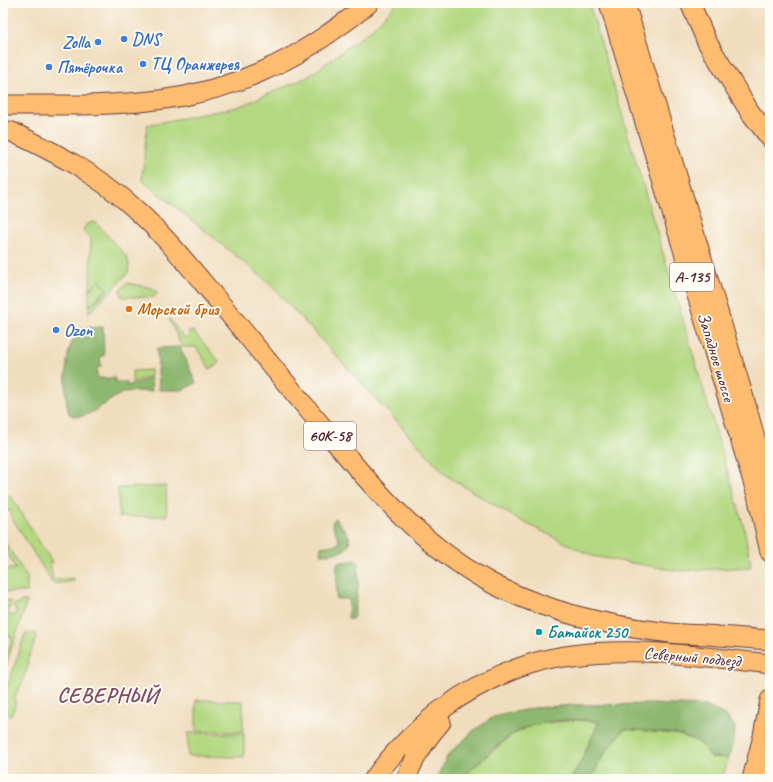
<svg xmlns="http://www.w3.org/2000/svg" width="773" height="782" font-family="Caveat,sans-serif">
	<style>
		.green { fill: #b3d881; stroke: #7e7c56 }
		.forest { fill: #8eb86f; stroke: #6c6c4d }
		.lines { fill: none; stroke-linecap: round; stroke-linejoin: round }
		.trunk-casing { stroke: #633c41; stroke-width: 21 }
		.trunk { stroke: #fdbc6f; stroke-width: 19 }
		.shop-dot { fill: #3f7fe0; stroke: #fdfcf7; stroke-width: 1.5 }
		.food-dot { fill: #e8710a; stroke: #fdfcf7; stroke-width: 1.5 }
		.culture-dot { fill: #0f9aa8; stroke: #fdfcf7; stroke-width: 1.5 }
		.labels { text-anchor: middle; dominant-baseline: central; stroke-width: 3.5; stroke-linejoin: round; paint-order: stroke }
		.shield { fill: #fdfcf7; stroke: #806168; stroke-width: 1 }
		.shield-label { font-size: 16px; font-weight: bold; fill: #4a1f2b }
		.shop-label { font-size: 17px; font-weight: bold; fill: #366cbe; stroke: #fdfcf7; text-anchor: start }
		.food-label { font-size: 17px; font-weight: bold; fill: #c56008; stroke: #fdfcf7; text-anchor: start }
		.street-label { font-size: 17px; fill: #4a1f2b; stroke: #fdfcf7 }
		.culture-label { font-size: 17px; font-weight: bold; fill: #0d838f; stroke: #fdfcf7; text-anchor: start }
		.district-label { font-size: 21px; font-weight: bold; letter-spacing: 1px; fill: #804b62; stroke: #fdfcf7 }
	</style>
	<rect width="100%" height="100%" fill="#fdfcf7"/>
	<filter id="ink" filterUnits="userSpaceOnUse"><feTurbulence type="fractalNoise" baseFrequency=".025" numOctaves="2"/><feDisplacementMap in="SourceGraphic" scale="8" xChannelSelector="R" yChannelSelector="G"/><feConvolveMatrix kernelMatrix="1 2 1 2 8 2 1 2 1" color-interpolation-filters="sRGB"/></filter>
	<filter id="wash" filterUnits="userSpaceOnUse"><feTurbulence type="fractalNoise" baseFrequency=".012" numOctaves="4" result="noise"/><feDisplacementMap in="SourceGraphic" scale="16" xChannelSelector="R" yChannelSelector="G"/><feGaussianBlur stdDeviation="0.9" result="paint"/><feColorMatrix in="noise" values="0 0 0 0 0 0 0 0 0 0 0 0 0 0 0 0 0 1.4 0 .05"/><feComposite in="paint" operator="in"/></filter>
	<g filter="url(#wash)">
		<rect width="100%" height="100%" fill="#f0ddbd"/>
		<path class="green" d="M 397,3 L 589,3 L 744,527 L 751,567 L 679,571 L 592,556 L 517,519 L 447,476 L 267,281 L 142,180 L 147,125 L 238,107 L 308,77 L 372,29 Z
			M 92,222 L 96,223 L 127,257 L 129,265 L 128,273 L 88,314 L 89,307 L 108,289 L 98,280 L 107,289 L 89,306 L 89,290 L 96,284 L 90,289 L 91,238 L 83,230 L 86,225 Z
			M 127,283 L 148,287 L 155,289 L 157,294 L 153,297 L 122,297 L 120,290 Z
			M 169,319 L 185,339 L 188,336 L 189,332 L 193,331 L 219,361 L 218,364 L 210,369 L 196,347 L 182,347 Z
			M 151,370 L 151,376 L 132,382 L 132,371 Z
			M 166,486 L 167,516 L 119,517 L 118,488 Z
			M 10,495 L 52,562 L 50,562 L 53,580 L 74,578 L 74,581 L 53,584 L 10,515 L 12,513 L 11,510 L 8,512 L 3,503 L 3,499 Z
			M 3,539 L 27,577 L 27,592 L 3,592 L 3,569 L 16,569 L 3,546 Z
			M 3,601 L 11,601 L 10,608 L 8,609 L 8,615 L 16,615 L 16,609 L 14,608 L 14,604 L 20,604 L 21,601 L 27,601 L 3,675 L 3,654 L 7,654 L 12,637 L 3,633 Z
			M 36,633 L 36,639 L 27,662 L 29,663 L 20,688 L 18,688 L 14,701 L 16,702 L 11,716 L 3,713 L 3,700 L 25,634 Z
			M 196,700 L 243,701 L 243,732 L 196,731 Z
			M 576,720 L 599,722 L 581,761 L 571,779 L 462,779 L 467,773 L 513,734 L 536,724 Z
			M 624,729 L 676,734 L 698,741 L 711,757 L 729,758 L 722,779 L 591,779 L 604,754 Z
			M 188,733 L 244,734 L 244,757 L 188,756 Z"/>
		<path class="forest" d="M 103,327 L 104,356 L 100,356 L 101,367 L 97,367 L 97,378 L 115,378 L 115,382 L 127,382 L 127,386 L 151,378 L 152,391 C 144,392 134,390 126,392 C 110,396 86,425 69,414 C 64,400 65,361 70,347 C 72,341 78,334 82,328 Z
			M 180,347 L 196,383 L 182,390 L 159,390 L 157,348 Z
			M 335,518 C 339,523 347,531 349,537 C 353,553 331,554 320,554 L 321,547 L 339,544 C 339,536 334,531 332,523 Z
			M 355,560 L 359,563 L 358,588 L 354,616 L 352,619 L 348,619 L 349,599 L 336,599 L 337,563 Z
			M 651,704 L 705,706 L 725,715 L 735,726 L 734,743 L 729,758 L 711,757 L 698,741 L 676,734 L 624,729 L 604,754 L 591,779 L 571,779 L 581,761 L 599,722 C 574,717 534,720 512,735 C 496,745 482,760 467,773 L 462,779 L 437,779 L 448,755 L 472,732 L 493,717 L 533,708 L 575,705 Z"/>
	</g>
	<g filter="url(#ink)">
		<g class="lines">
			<defs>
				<path id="trunk" d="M 609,3 L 757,495 L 770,552
					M 625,3 L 744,398 L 770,492
					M 690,3 L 707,42 L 750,112 L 770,138
					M 3,105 C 63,105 125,107 184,96 C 235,86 286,64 328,34 C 342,24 356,15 369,3
					M 3,130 L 12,132 C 56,153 97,174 133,207 C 168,238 196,275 226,310 C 260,352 295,394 330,436 C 376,492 426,548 491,583 C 546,612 608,626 670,633 C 686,635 702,634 718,636 C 735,637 753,639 770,640
					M 374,779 C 392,753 416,730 441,710 C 468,690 498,674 530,664 C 603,641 694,656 770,664
					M 406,779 C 414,757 426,739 441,722
					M 752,779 L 763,736 L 770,700
					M 766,779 L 770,766"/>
			</defs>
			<use href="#trunk" class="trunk-casing"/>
			<use href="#trunk" class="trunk"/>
		</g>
	</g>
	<g class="shop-dot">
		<circle cx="124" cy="39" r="4"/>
		<circle cx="98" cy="42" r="4"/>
		<circle cx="143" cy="64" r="4"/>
		<circle cx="49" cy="67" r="4"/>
		<circle cx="56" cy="330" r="4"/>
	</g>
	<circle class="food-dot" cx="129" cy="309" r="4"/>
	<circle class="culture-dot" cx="539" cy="632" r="4"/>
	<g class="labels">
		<g class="shield">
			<rect x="670" y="263" width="44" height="28" rx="3"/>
			<rect x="304" y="422" width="52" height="28" rx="3"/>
		</g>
		<g class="shield-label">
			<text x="692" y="277">А-135</text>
			<text x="330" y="436">60К-58</text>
		</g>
		<g class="shop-label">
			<text x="132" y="39">DNS</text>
			<text x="90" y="42" text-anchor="end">Zolla</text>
			<text x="151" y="64">ТЦ Оранжерея</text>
			<text x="57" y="67">Пятёрочка</text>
			<text x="64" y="330">Ozon</text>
		</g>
		<g class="food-label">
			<text x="137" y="309">Морской бриз</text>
		</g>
		<g class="street-label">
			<text transform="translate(716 357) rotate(73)">Западное шоссе</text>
			<text transform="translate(692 657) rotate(5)">Северный подъезд</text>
		</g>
		<g class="culture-label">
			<text x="547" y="632">Батайск 250</text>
		</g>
		<g class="district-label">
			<text x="108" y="695">СЕВЕРНЫЙ</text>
		</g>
	</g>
	<rect width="773" height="782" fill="none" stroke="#fdfcf7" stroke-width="16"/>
</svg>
